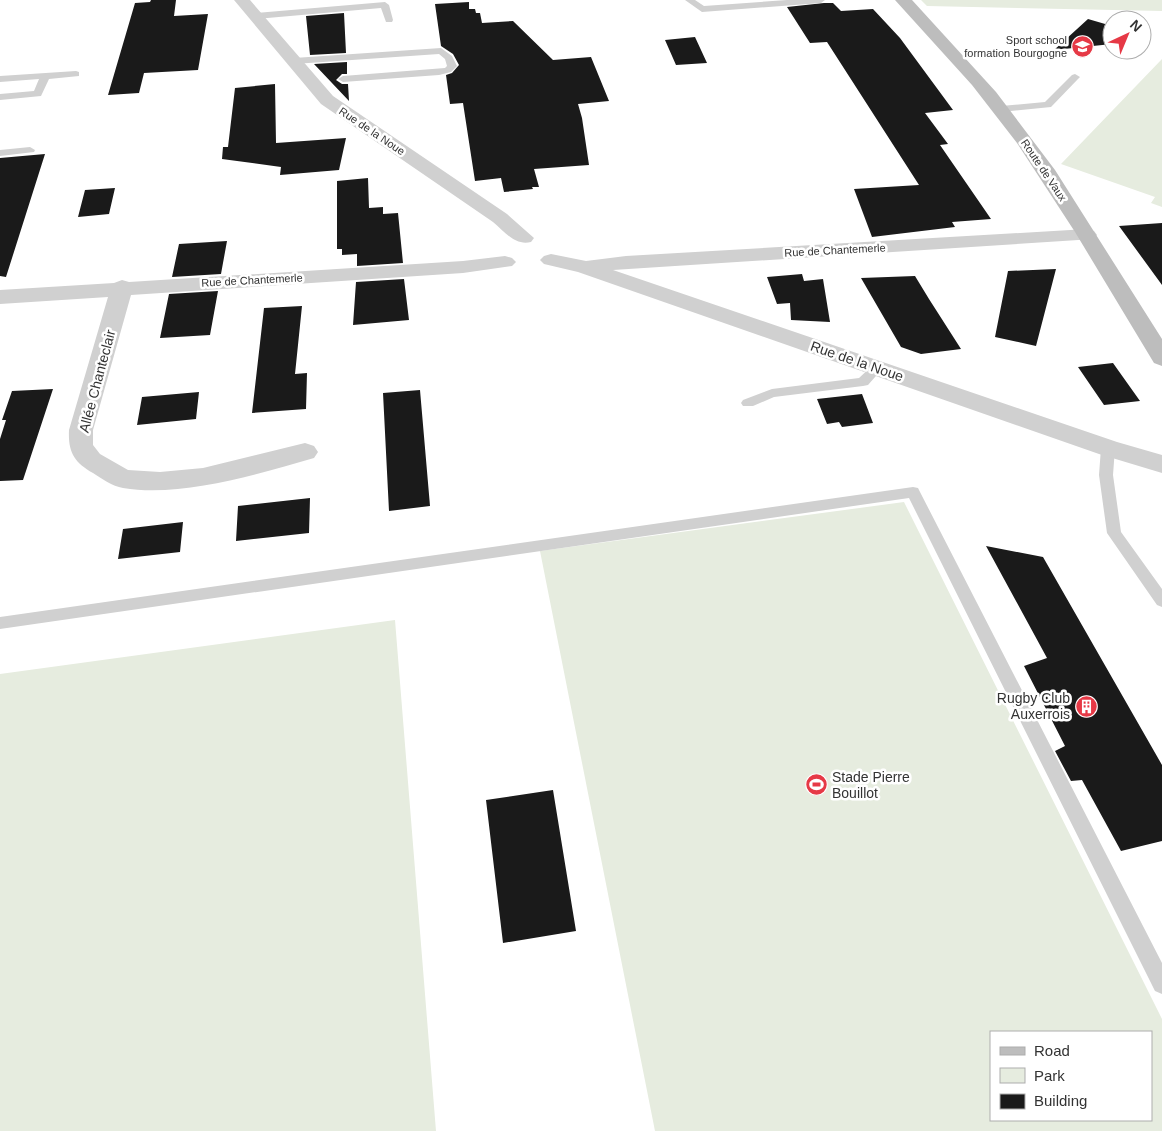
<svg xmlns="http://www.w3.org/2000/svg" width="1162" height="1131" font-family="Helvetica,sans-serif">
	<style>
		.green { fill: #e6ecdf; fill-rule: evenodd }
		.building { fill: #1a1a1a }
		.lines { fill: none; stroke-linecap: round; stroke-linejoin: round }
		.lane { fill: #d0d0d0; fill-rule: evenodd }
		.street { fill: #d0d0d0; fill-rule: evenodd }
		.secondary { fill: #bdbdbd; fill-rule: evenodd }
		.labels { text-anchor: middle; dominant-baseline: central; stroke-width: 5; stroke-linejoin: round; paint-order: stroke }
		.far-poi-label { font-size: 11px; fill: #333; stroke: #fff; text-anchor: end }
		.far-street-label { font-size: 11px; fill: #333; stroke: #fff }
		.street-label { font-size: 14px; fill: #333; stroke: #fff }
		.poi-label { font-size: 14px; fill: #333; stroke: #fff; text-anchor: end }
	</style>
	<rect width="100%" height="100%" fill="#fff"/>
	<path class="green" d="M 921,0 L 1162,0 L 1162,11 L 927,6 Z
		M 1162,59 L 1162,207 L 1151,203 L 1155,197 L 1061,164 Z
		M 904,502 L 1162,1019 L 1162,1131 L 655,1131 L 540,551 ZM 1151,1032 L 1151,1120 L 991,1120 L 991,1032 Z
		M 395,620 L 436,1131 L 0,1131 L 0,674 Z"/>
	<path class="building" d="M 151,0 L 176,0 L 174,16 L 208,14 L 198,70 L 144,73 L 139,93 L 108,95 L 135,3 L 150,2 Z
		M 469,2 L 469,9 L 475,9 L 476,13 L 480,13 L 482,23 L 513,21 L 553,60 L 591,57 L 609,101 L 578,104 L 582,118 L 589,165 L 534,169 L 539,187 L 532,187 L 533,189 L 504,192 L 501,178 L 475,181 L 463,103 L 450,104 L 446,75 L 452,73 L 459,65 L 453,54 L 441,46 L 435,4 Z
		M 824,3 L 833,3 L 841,11 L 873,9 L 900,38 L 953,110 L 925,113 L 948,144 L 940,145 L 991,219 L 952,222 L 955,227 L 872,237 L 854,189 L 919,185 L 827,42 L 810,43 L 787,7 Z
		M 344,13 L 346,53 L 310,55 L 306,16 Z
		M 1088,19 L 1112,26 L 1112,44 L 1054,50 Z
		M 695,37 L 707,63 L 676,65 L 665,40 Z
		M 347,62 L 347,74 L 342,74 L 336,80 L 342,84 L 348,84 L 349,101 L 314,64 Z
		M 275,84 L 276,143 L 346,138 L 339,170 L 280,175 L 281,167 L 222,159 L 223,147 L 228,147 L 235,88 Z
		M 45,154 L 6,277 L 0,276 L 0,158 Z
		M 368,178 L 369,208 L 383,207 L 383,214 L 398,213 L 403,263 L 357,266 L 357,254 L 342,255 L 342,249 L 337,249 L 337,181 Z
		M 115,188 L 109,214 L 78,217 L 85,190 Z
		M 1162,223 L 1162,285 L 1119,226 Z
		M 227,241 L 221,274 L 172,277 L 179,244 Z
		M 1056,269 L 1036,346 L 995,337 L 1008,271 Z
		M 802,274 L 804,281 L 823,279 L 830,322 L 791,320 L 790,303 L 777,304 L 767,277 Z
		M 915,276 L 929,299 L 961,349 L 921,354 L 901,347 L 861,278 Z
		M 404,279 L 409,320 L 353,325 L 356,282 Z
		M 218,291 L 210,335 L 160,338 L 169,294 Z
		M 302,306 L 295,374 L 307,373 L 306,409 L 252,413 L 264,308 Z
		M 1113,363 L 1140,401 L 1104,405 L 1078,367 Z
		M 53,389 L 23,480 L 0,481 L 0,439 L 6,420 L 2,420 L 12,391 Z
		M 420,390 L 430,506 L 389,511 L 383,393 Z
		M 199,392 L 196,419 L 137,425 L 142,397 Z
		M 862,394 L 873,423 L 842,427 L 839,422 L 827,424 L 817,399 Z
		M 310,498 L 309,533 L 236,541 L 238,506 Z
		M 183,522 L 180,552 L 118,559 L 123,529 Z
		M 986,546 L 1043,557 L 1162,765 L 1162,841 L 1121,851 L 1082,780 L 1071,781 L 1055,751 L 1065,746 L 1024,666 L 1047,658 Z
		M 553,790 L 576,931 L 503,943 L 486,800 Z"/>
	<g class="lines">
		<path class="lane" d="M 685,0 L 695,0 L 704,6 L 787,0 L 825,0 L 821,3 L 702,12 Z
			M 385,2 L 389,5 L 393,20 L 392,22 L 386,22 L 381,8 L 256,19 L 252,16 L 256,13 Z
			M 441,48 L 452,56 L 457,66 L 451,72 L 439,75 L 343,82 L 338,79 L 343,76 L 445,68 L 447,66 L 445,59 L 439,54 L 294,64 L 289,61 L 294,58 Z
			M 76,71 L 79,72 L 79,76 L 49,79 L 41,96 L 0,100 L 0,94 L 34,91 L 39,79 L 0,82 L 0,76 Z
			M 1075,74 L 1080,77 L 1078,79 L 1051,107 L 1001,112 L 996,109 L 1001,106 L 1045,102 L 1072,75 Z
			M 30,147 L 35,150 L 34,152 L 0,156 L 0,150 Z
			M 877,364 L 883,368 L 868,385 L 863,386 L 774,397 L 753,406 L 743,406 L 741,403 L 743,400 L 772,389 L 859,378 L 873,365 Z
			M 1108,443 L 1113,445 L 1115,448 L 1113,475 L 1121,532 L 1162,589 L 1162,607 L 1157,605 L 1107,533 L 1099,475 L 1101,448 L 1103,445 Z
			M 913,487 L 918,488 L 920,492 L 1162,963 L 1162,994 L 1155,991 L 909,498 L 0,629 L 0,617 Z"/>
		<path class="street" d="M 234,0 L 250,0 L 333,96 L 507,214 L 534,238 L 531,242 C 515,246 505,232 493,222 L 321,104 Z
			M 1087,229 L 1094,231 L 1097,235 L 1094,239 L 613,270 L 1117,442 L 1162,455 L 1162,473 L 1099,454 L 578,272 L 544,264 L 540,260 L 544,256 L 551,254 L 586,261 L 626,256 Z
			M 505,256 L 512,258 L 516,262 L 512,266 L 463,273 L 131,295 L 93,430 L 93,445 L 100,454 L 128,470 L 160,472 L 203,468 L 305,443 L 314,446 L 318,452 L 314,458 C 259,474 180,498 123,488 C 112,486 102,479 93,473 C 74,462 68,452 69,430 L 108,297 L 0,304 L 0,290 L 114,283 L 122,280 L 129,282 L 463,261 Z"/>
		<path class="secondary" d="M 895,0 L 912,0 L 996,92 L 1055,170 L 1162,339 L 1162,366 L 1154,363 L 1075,232 L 1017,143 L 972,85 Z"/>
	</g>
	<defs>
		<symbol id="school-disc" viewBox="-11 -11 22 22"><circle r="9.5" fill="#e63946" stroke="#fff"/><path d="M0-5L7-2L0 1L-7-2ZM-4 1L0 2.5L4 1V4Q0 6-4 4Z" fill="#fff"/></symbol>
		<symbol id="building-disc" viewBox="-11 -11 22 22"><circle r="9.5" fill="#e63946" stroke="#fff"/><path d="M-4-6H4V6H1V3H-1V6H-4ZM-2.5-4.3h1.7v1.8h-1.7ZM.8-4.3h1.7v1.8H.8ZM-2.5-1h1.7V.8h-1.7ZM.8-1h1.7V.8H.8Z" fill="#fff"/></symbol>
		<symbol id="stadium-disc" viewBox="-11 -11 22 22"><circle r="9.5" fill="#e63946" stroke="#fff"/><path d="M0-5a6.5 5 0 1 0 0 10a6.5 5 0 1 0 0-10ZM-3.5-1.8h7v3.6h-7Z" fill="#fff"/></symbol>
	</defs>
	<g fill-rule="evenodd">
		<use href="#school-disc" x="1070" y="34" width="25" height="25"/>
		<use href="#building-disc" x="1074" y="694" width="25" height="25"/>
		<use href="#stadium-disc" x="804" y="772" width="25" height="25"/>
	</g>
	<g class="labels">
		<g class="far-poi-label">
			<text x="1067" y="40">Sport school<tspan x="1067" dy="13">formation Bourgogne</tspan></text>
		</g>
		<g class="far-street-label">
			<text transform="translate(372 131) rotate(34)">Rue de la Noue</text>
			<text transform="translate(1044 170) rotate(56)">Route de Vaux</text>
			<text transform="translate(835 250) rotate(-3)">Rue de Chantemerle</text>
			<text transform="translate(252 280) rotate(-3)">Rue de Chantemerle</text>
		</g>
		<g class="street-label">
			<text transform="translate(857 361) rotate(19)">Rue de la Noue</text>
			<text transform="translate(97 381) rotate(-75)">Allée Chanteclair</text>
		</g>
		<g class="poi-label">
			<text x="1070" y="698">Rugby Club<tspan x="1070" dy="16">Auxerrois</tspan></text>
			<text x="832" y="777" text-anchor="start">Stade Pierre<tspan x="832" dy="16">Bouillot</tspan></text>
		</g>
	</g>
	<rect x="990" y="1031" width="162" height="90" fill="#ffffff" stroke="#adadad"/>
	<rect x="1000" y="1047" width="25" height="8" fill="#bdbdbd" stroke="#adadad"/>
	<text x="1034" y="1056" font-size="15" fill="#333333">Road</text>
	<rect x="1000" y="1068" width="25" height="15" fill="#e6ecdf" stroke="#adadad"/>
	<text x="1034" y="1081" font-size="15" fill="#333333">Park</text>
	<rect x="1000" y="1094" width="25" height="15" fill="#1a1a1a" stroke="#adadad"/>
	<text x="1034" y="1106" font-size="15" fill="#333333">Building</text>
	<g transform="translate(1127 35) rotate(44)"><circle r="24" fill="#ffffff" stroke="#adadad"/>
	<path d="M0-4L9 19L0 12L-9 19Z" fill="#e63946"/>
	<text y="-8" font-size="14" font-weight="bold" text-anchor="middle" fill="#333333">N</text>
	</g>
</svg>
